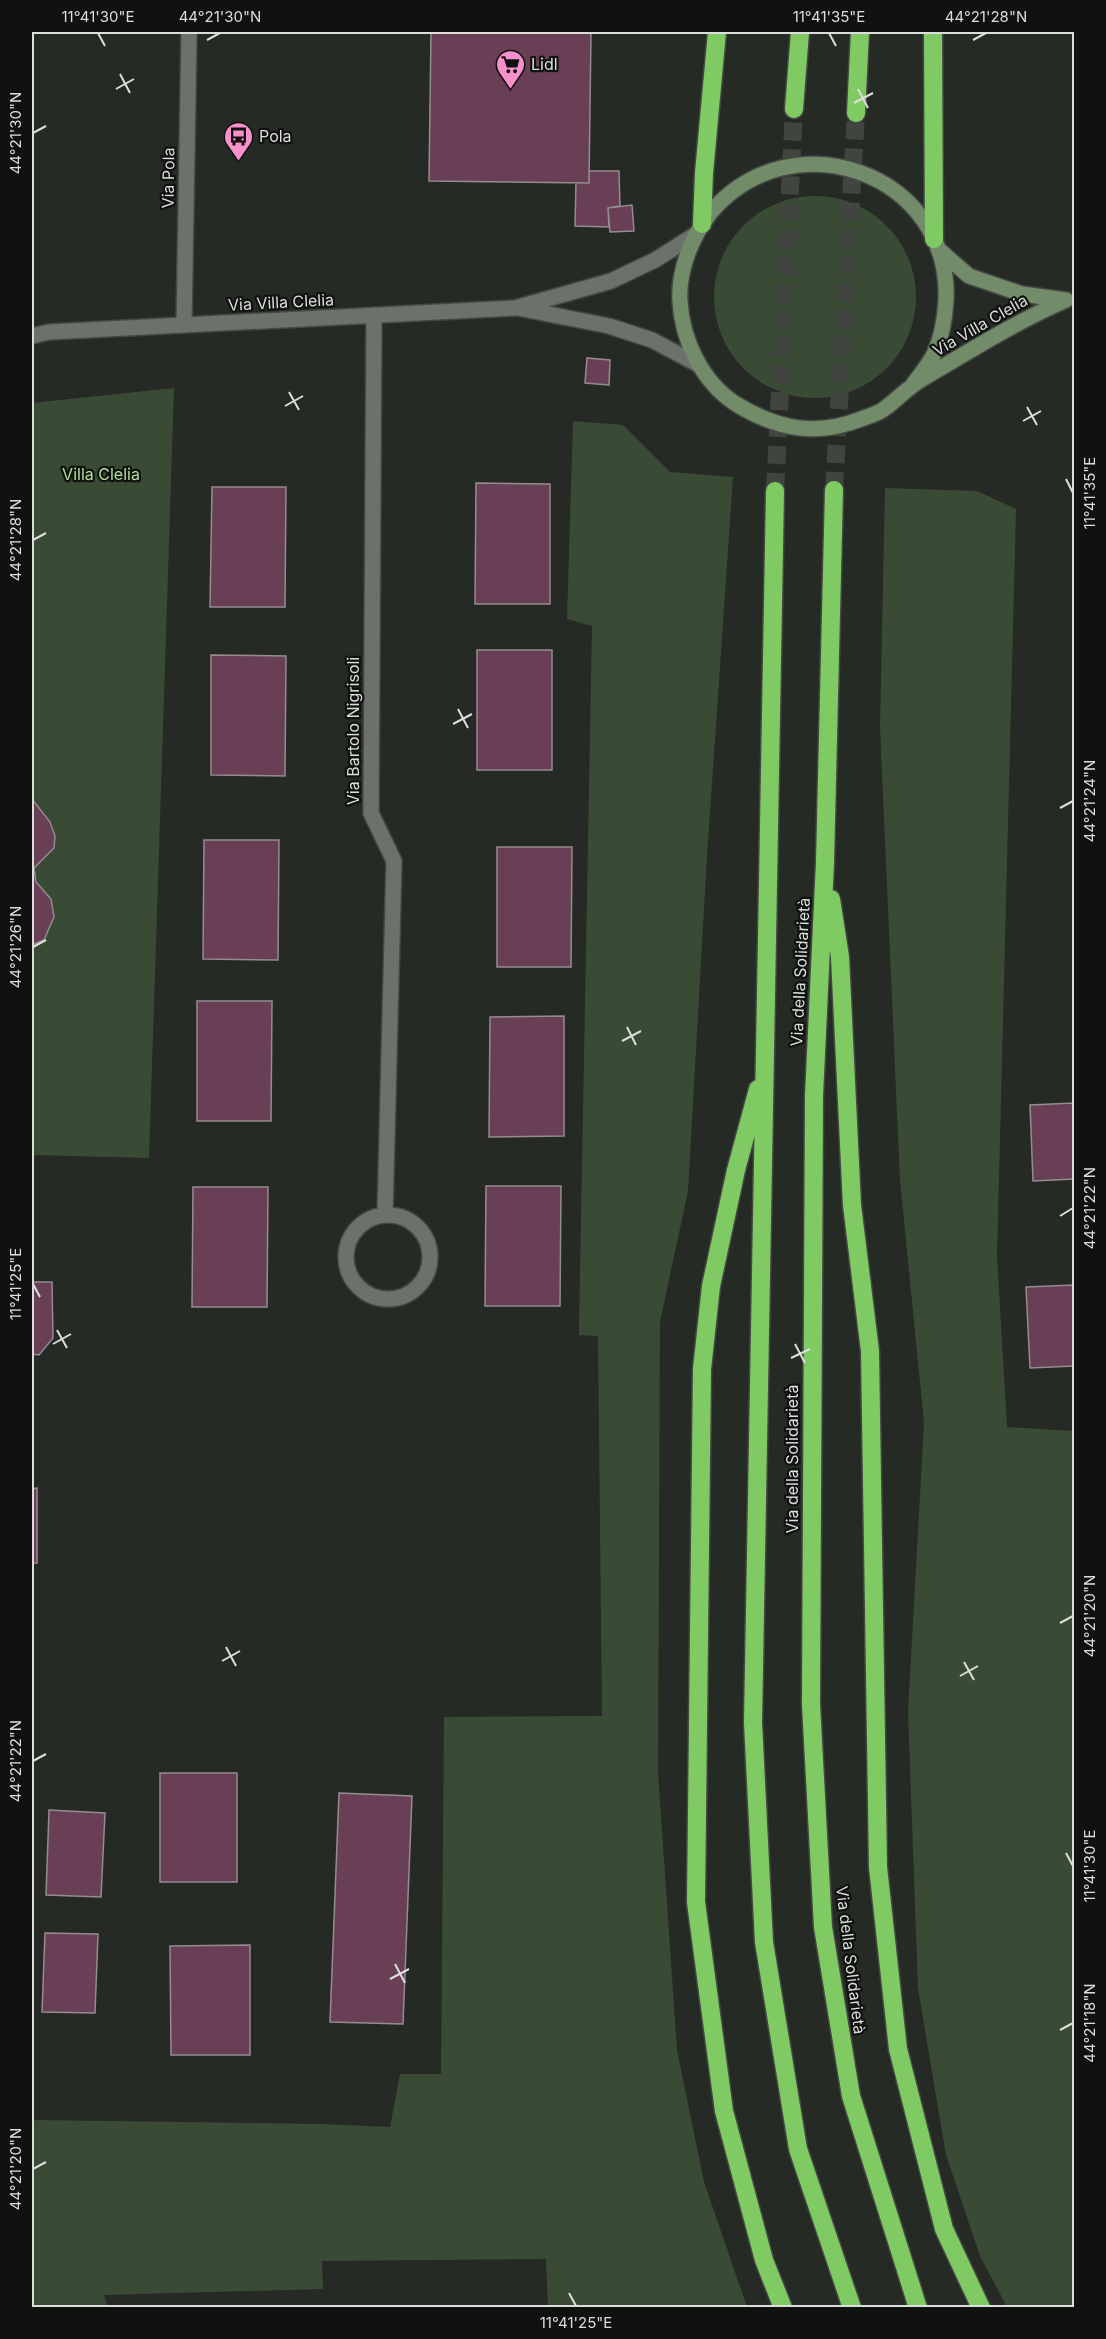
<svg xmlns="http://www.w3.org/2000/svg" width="1106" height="2339" font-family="Inter,sans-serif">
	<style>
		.green { fill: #3a4b35 }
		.building { fill: #693f56; stroke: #958c90; stroke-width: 1.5 }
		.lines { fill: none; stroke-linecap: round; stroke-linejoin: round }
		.highway-tunnel { stroke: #414540; stroke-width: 18; stroke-dasharray: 18 9; stroke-linecap: butt }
		.street-casing { stroke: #444843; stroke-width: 18 }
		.secondary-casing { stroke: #444843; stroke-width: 18 }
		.highway-casing { stroke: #444843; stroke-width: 21 }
		.street { stroke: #6c716b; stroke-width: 15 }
		.secondary { stroke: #728c69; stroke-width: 15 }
		.highway { stroke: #7fca63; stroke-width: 18 }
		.ticks { fill: none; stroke: #dcdedb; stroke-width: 2 }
		.labels { text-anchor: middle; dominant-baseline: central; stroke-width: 4.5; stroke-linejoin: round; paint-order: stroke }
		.poi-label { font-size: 16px; fill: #dcdedb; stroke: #101210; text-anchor: start }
		.street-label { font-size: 16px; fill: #dcdedb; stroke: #101210 }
		.park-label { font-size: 16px; fill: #b1dfa1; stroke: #101210 }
		.neatline { fill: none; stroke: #dcdedb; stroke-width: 2 }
		.ticks-label { font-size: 15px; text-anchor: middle; fill: #dcdedb }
	</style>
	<rect width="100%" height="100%" fill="#262a25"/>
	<path class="green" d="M714 297a101 101 0 1 1 202 0a101 101 0 1 1-202 0Z
		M 174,388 L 149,1158 L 32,1155 L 32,403 Z
		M 573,421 L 623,425 L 670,472 L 733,477 L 707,856 L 688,1191 L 660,1322 L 658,1772 L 677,2050 L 704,2182 L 747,2307 L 548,2307 L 546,2259 L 322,2261 L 323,2289 L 104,2295 L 108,2307 L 32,2305 L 32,2120 L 320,2124 L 390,2127 L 400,2074 L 441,2074 L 444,1717 L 602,1716 L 598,1336 L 579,1335 L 579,1328 L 592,626 L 567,619 Z
		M 885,488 L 977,491 L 1016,509 L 997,1256 L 1007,1427 L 1074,1431 L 1074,2307 L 1007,2307 L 980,2256 L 946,2155 L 918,1988 L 908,1711 L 924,1423 L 900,1180 L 880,728 Z"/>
	<path class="building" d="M 431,32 L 591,32 L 589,183 L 429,181 Z
		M 589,171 L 619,171 L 620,206 L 608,208 L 609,227 L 575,226 L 576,183 L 589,183 Z
		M 632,205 L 634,231 L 610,232 L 608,208 Z
		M 587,358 L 610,360 L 609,385 L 585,383 Z
		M 476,483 L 550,484 L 550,604 L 475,604 Z
		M 212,487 L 286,487 L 285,607 L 210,607 Z
		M 477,650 L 552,650 L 552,770 L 477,770 Z
		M 211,655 L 286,656 L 285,776 L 211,775 Z
		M 32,799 L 50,822 L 55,836 L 54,848 L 34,868 L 36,882 L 51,899 L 54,917 L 44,940 L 32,945 Z
		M 204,840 L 279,840 L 278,960 L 203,959 Z
		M 497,847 L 572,847 L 571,967 L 497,967 Z
		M 197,1001 L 272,1001 L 271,1121 L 197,1121 Z
		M 564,1016 L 564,1136 L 489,1137 L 490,1017 Z
		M 1074,1103 L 1074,1179 L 1033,1181 L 1030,1105 Z
		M 486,1186 L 561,1186 L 560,1306 L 485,1306 Z
		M 193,1187 L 268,1187 L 267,1307 L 192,1307 Z
		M 32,1282 L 52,1282 L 53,1338 L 39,1355 L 32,1354 Z
		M 1074,1285 L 1074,1366 L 1030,1368 L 1026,1287 Z
		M 37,1488 L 37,1563 L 32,1563 L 32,1489 Z
		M 160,1773 L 237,1773 L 237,1882 L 160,1882 Z
		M 339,1793 L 412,1796 L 403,2024 L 330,2022 Z
		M 49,1810 L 105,1813 L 101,1897 L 46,1895 Z
		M 45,1933 L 98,1934 L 95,2013 L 42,2012 Z
		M 250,1945 L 250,2055 L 171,2055 L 170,1946 Z"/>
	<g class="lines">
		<path class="highway-tunnel" d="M 834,490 L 856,113
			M 775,491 L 794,109"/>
		<defs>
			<path id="street" d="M 518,308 L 609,326 L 652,340 L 699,365
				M 374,315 L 371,813 L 394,861 L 385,1214
				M 184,325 L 189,32
				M 32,336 L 49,332 L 515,308 L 611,281 L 655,260 L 696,234
				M346 1257a42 42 0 1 1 84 0a42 42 0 1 1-84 0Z"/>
			<path id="secondary" d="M 938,249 L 969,276 L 1022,294 L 1066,300
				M 914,383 C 921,374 929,364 934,354 C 942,337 945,318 946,300 C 951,173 792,117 711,212 C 692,236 678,270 680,301 C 682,340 702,382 736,404 C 777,429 816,437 861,419 C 868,416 878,414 884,409 C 898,399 909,386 924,378 C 971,350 1016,322 1066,300"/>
			<path id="highway" d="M 933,32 L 934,239
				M 794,109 L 800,32
				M 856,113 L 860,32
				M 702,224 L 704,173 L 717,32
				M 834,490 L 825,862 L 814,1096 L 811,1704 L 823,1927 L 851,2096 L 918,2308
				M 775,491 L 753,1723 L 764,1942 L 798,2149 L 852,2308
				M 831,899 L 840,957 L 852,1205 L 870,1351 L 878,1867 L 898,2049 L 944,2229 L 981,2308
				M 758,1089 L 736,1170 L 711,1286 L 702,1369 L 696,1902 L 724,2111 L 764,2260 L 783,2308"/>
		</defs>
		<use href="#street" class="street-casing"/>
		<use href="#secondary" class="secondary-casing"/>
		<use href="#highway" class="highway-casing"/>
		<use href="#street" class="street"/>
		<use href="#secondary" class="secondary"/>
		<use href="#highway" class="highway"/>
	</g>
	<path class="ticks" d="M 98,33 L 105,46M 829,33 L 836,46M 207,40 L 220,33M 973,40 L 986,33M 120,74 L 130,93M 116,89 L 134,79M 858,89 L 868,108M 854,103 L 873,93M 33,133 L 46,126M 289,392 L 299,410M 285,406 L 303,396M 1027,407 L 1037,425M 1023,421 L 1041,411M 1066,479 L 1073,493M 33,540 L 46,533M 458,709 L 468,728M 453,724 L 472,714M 1060,808 L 1073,801M 33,947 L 46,940M 627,1027 L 636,1045M 622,1041 L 641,1031M 1060,1216 L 1073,1208M 33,1284 L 40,1297M 57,1330 L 67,1348M 53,1344 L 71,1334M 795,1344 L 805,1363M 791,1358 L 810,1349M 1060,1623 L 1073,1616M 226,1647 L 236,1666M 222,1661 L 240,1651M 964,1662 L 974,1680M 960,1676 L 978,1666M 33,1761 L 46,1754M 1066,1853 L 1073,1866M 395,1964 L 405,1983M 390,1979 L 409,1969M 1060,2030 L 1073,2023M 33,2169 L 46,2162M 569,2293 L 576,2306"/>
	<defs>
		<symbol id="supermarket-pin" viewBox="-11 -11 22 30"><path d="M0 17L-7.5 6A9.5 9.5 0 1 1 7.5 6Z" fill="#f890cb" stroke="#101210"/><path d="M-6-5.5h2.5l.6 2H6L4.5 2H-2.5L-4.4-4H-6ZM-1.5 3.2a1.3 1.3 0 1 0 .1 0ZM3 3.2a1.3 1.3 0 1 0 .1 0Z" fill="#111"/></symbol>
		<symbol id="bus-pin" viewBox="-11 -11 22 30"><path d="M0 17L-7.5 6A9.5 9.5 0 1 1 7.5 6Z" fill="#f890cb" stroke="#101210"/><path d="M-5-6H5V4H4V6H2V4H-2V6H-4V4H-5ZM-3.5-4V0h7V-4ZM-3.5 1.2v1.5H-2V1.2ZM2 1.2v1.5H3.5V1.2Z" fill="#111"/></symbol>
	</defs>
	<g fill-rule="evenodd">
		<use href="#supermarket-pin" x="494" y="48" width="33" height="45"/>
		<use href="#bus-pin" x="222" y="120" width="33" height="45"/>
	</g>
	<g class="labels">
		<g class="poi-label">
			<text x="531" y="64">Lidl</text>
			<text x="259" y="136">Pola</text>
		</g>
		<g class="street-label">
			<text transform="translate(168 178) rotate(-89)">Via Pola</text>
			<text transform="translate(281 302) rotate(-3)">Via Villa Clelia</text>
			<text transform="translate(980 325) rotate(-30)">Via Villa Clelia</text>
			<text transform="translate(353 731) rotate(-90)">Via Bartolo Nigrisoli</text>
			<text transform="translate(800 972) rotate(-87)">Via della Solidarietà</text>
			<text transform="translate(792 1459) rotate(-90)">Via della Solidarietà</text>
			<text transform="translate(851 1960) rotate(83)">Via della Solidarietà</text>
		</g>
		<g class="park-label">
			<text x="101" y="474">Villa Clelia</text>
		</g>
	</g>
	<rect width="1106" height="2339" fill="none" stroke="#101210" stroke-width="66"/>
	<rect x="33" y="33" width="1040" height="2273" class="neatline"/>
	<g class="ticks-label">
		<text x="98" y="22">11°41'30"E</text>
		<text x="220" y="22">44°21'30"N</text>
		<text x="829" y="22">11°41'35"E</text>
		<text x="986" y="22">44°21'28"N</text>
		<text transform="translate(16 133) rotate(-90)" y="5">44°21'30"N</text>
		<text transform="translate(1090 493) rotate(-90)" y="5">11°41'35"E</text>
		<text transform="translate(16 540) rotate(-90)" y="5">44°21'28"N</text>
		<text transform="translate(1090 801) rotate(-90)" y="5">44°21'24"N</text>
		<text transform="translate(16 947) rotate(-90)" y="5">44°21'26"N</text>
		<text transform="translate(1090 1208) rotate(-90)" y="5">44°21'22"N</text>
		<text transform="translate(16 1284) rotate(-90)" y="5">11°41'25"E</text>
		<text transform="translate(1090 1616) rotate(-90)" y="5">44°21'20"N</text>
		<text transform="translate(16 1761) rotate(-90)" y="5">44°21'22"N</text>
		<text transform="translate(1090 1866) rotate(-90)" y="5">11°41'30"E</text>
		<text transform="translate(1090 2023) rotate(-90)" y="5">44°21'18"N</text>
		<text transform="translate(16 2169) rotate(-90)" y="5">44°21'20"N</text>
		<text x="576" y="2328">11°41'25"E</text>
	</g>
</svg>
